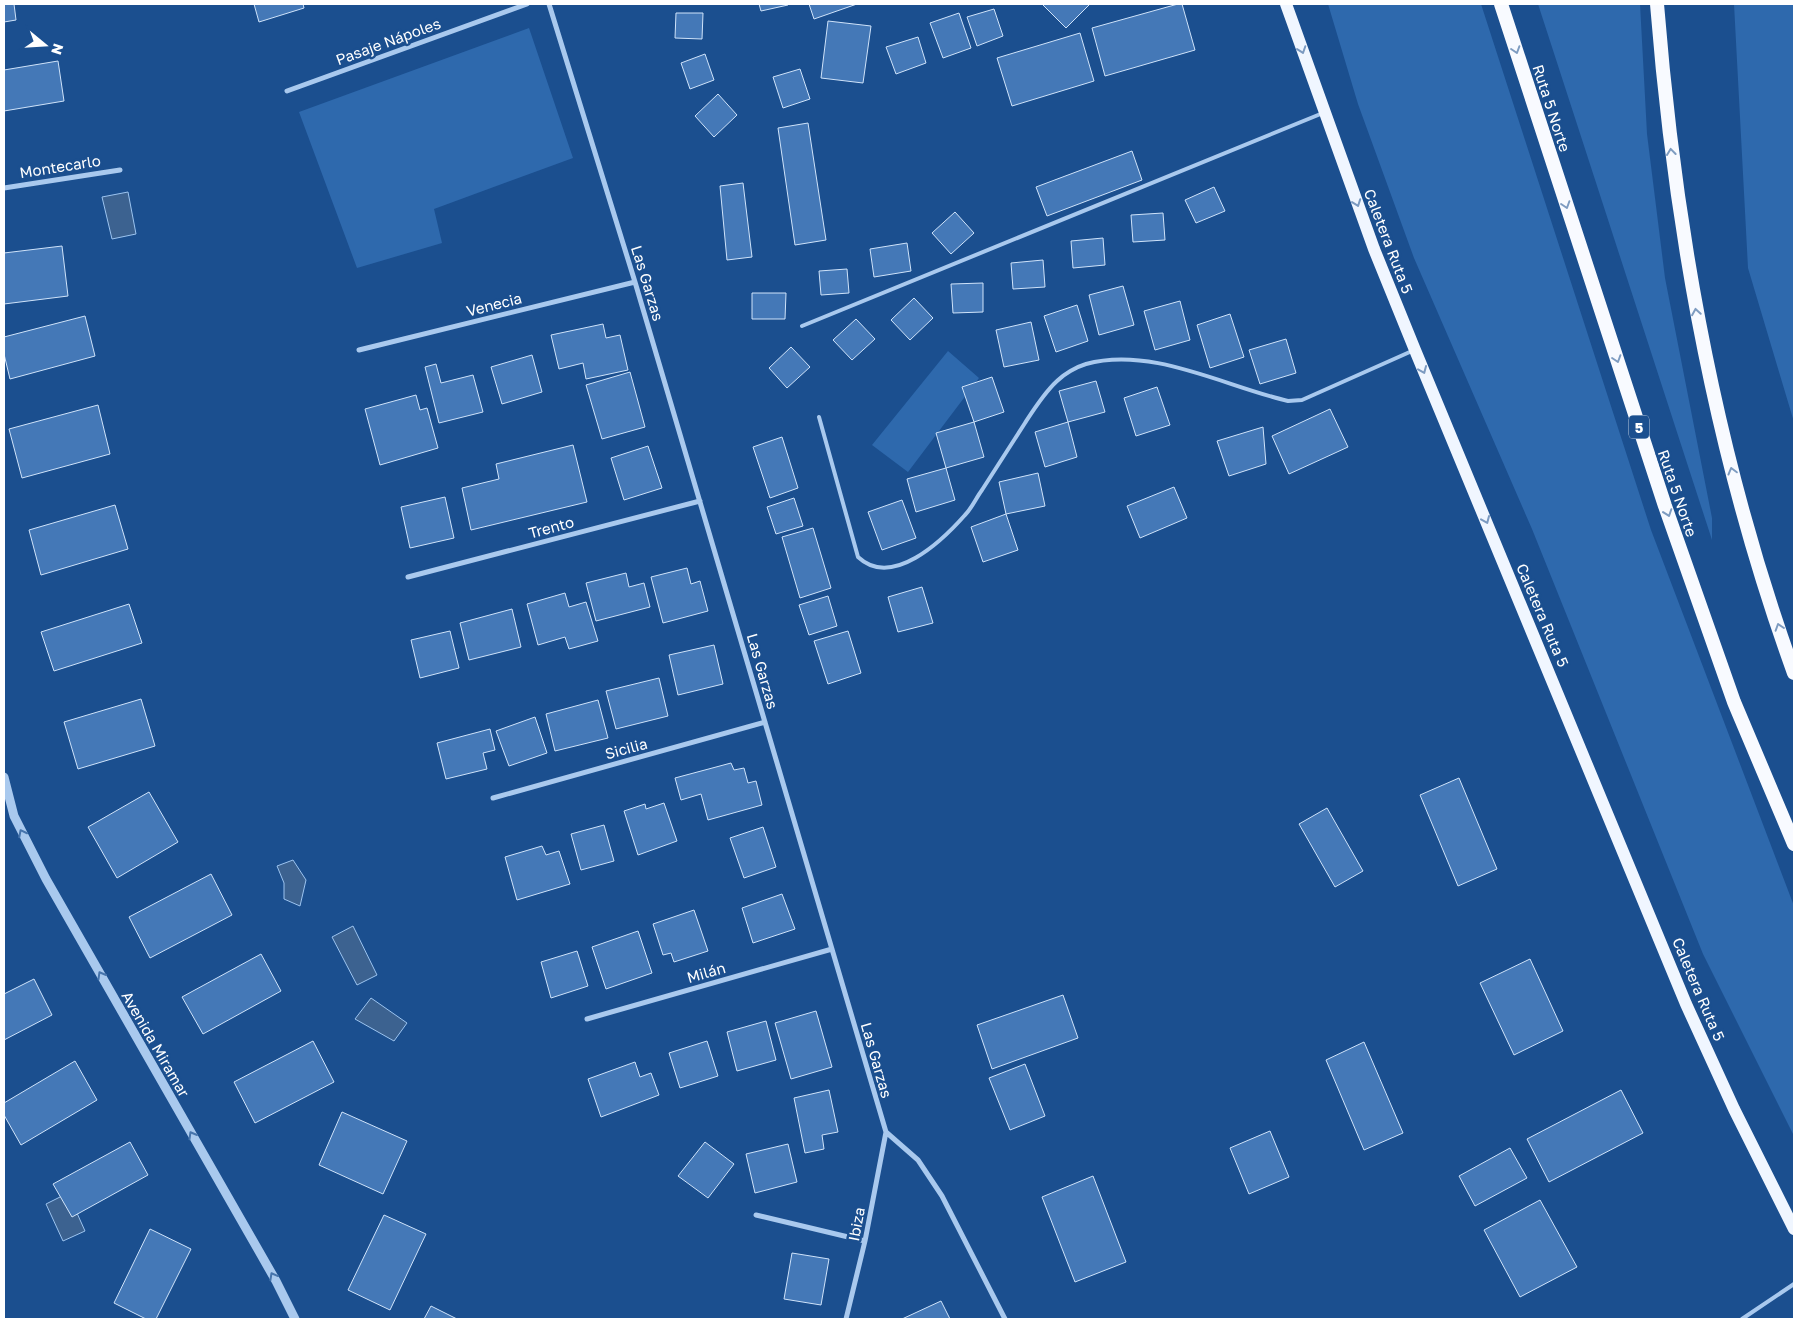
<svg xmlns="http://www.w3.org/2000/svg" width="1798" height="1323" font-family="'Golos Text',sans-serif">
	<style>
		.green { fill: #2e69ad }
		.water { fill: #3c6290; stroke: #9cc4f0 }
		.building { fill: #4478b7; stroke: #cfe3fa }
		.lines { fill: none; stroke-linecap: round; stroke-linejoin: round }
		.service { stroke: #a9c9ee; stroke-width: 4 }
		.minor { stroke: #a9c9ee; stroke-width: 5 }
		.tertiary { stroke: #a9c9ee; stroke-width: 9 }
		.primary { stroke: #f0f6ff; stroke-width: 12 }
		.trunk { stroke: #f8faff; stroke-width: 14 }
		.oneway { stroke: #7b9ac1 }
		.oneway2 { stroke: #7e9cc1 }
		.oneway3 { stroke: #4674ac }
		.labels { text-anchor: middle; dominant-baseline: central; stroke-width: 5; stroke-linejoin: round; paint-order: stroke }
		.shield { fill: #1b4f8f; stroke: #bbcadd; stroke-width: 1 }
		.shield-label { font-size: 14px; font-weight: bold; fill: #fff }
		.street-label { font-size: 15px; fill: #fff; stroke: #1b4f8f }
	</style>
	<rect width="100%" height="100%" fill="#1b4f8f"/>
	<path class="green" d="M 1328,4 L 1481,4 L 1651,530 L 1794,906 L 1794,1136 L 1703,954 L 1532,529 L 1414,258 L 1358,104 Z
		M 1538,4 L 1640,4 L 1647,134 L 1665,278 L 1712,518 L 1712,540 Z
		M 1734,4 L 1794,4 L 1794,422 L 1748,268 Z
		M 529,28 L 573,158 L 434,209 L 442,243 L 357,268 L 299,112 Z
		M 948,351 L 979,378 L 908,472 L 872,445 Z"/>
	<path class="water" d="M 128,192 L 136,234 L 112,239 L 102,197 Z
		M 293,860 L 306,880 L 300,906 L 284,899 L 284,883 L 277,866 Z
		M 353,926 L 377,975 L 357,985 L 332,937 Z
		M 371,998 L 407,1023 L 394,1041 L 355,1019 Z
		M 68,1193 L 85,1231 L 63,1241 L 46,1204 Z"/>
	<path class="building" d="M 4,4 L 14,4 L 16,20 L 4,22 Z
		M 254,4 L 303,4 L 304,8 L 259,22 Z
		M 759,4 L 788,4 L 788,5 L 761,11 Z
		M 809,4 L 857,4 L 814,19 Z
		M 1042,4 L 1090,4 L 1066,28 Z
		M 1178,4 L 1182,4 L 1195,50 L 1105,76 L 1092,28 Z
		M 994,9 L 1003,36 L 977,46 L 967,17 Z
		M 676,13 L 703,13 L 702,39 L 675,38 Z
		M 959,13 L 971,48 L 943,58 L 930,23 Z
		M 828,21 L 871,26 L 863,83 L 821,78 Z
		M 1080,33 L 1094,81 L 1012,106 L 997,58 Z
		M 918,37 L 926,63 L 896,74 L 886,47 Z
		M 705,54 L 714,80 L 690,89 L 681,63 Z
		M 58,61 L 64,101 L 4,111 L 4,70 Z
		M 800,69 L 810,99 L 783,108 L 773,77 Z
		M 718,94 L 737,115 L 714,137 L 695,116 Z
		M 808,123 L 826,240 L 795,245 L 778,128 Z
		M 1132,151 L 1142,180 L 1047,216 L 1036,187 Z
		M 743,183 L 752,257 L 727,260 L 720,186 Z
		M 1214,187 L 1225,211 L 1196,223 L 1185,200 Z
		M 955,212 L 974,233 L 951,254 L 932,233 Z
		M 1163,213 L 1165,240 L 1133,242 L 1131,215 Z
		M 1103,238 L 1105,265 L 1073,268 L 1071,241 Z
		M 907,243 L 911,271 L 874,277 L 870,249 Z
		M 62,246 L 68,296 L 4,304 L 4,253 Z
		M 1043,260 L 1045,287 L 1013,289 L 1011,263 Z
		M 847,269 L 849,293 L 821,295 L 819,271 Z
		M 983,283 L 983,312 L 953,313 L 951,284 Z
		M 1123,286 L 1134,325 L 1099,335 L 1089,295 Z
		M 752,293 L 786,293 L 785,319 L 752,319 Z
		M 914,298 L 933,318 L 910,340 L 891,320 Z
		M 1180,301 L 1190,340 L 1155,350 L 1144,311 Z
		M 1077,305 L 1088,341 L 1056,352 L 1044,316 Z
		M 1230,314 L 1244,357 L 1210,368 L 1197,325 Z
		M 85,316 L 95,356 L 10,379 L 4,354 L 4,337 Z
		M 856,319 L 875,339 L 852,360 L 833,340 Z
		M 1031,322 L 1039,360 L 1004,367 L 996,330 Z
		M 603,324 L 606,338 L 620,335 L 628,370 L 586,379 L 583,363 L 559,369 L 551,335 Z
		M 1286,339 L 1296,373 L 1260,384 L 1249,350 Z
		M 791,347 L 810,367 L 787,388 L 769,368 Z
		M 532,355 L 542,392 L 502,404 L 491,367 Z
		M 436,364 L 441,383 L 473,375 L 483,412 L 439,423 L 425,367 Z
		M 630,372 L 645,427 L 602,439 L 586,385 Z
		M 992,377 L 1004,412 L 974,422 L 962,387 Z
		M 1096,381 L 1105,412 L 1068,422 L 1059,391 Z
		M 1157,387 L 1170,425 L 1136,436 L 1124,398 Z
		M 416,395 L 420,410 L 427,408 L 438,448 L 380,465 L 365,409 Z
		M 98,405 L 110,454 L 22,478 L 9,429 Z
		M 1330,409 L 1348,447 L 1289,474 L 1272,436 Z
		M 974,422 L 984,457 L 946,468 L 936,433 Z
		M 1068,422 L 1077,457 L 1045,467 L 1035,432 Z
		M 1263,427 L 1266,464 L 1229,476 L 1217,441 Z
		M 782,437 L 798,488 L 770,498 L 753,447 Z
		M 573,445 L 587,502 L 471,530 L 462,488 L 499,479 L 496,464 Z
		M 648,446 L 662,488 L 624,500 L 611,458 Z
		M 946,468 L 955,500 L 916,512 L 907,479 Z
		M 1038,473 L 1045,506 L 1006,514 L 999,482 Z
		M 1174,487 L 1187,518 L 1140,538 L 1127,506 Z
		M 445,497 L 454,538 L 410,548 L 401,507 Z
		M 794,498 L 803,526 L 776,534 L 767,507 Z
		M 902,500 L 916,538 L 882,550 L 868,512 Z
		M 115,505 L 128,549 L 41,575 L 29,530 Z
		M 1006,514 L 1018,550 L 983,562 L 971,527 Z
		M 813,528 L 831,588 L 800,598 L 782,537 Z
		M 687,568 L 691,584 L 700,581 L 708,611 L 663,623 L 651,577 Z
		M 626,573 L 629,587 L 644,583 L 650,607 L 596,621 L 586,583 Z
		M 922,587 L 933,623 L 898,632 L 888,597 Z
		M 565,593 L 569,607 L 586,602 L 598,641 L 569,649 L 565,637 L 538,645 L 527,604 Z
		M 828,596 L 837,626 L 809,635 L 799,605 Z
		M 129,604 L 142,643 L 54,671 L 41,632 Z
		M 512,609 L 521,647 L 469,660 L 460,623 Z
		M 450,631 L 459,668 L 420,678 L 411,640 Z
		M 848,631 L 861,673 L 828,684 L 814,641 Z
		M 714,645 L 723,684 L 678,695 L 669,655 Z
		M 659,678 L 668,716 L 616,729 L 606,691 Z
		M 141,699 L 155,746 L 78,769 L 64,722 Z
		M 598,700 L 608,738 L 555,751 L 546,714 Z
		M 535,717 L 547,753 L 509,766 L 496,731 Z
		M 490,729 L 495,750 L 483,753 L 487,769 L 446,779 L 437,743 Z
		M 731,763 L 734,770 L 744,768 L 748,783 L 756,781 L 762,805 L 708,820 L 701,794 L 681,800 L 675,778 Z
		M 1459,778 L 1497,869 L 1458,886 L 1420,795 Z
		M 149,792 L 178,842 L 117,878 L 88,827 Z
		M 664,803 L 677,841 L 638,855 L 624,811 L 645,804 L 646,809 Z
		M 1327,808 L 1363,871 L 1335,887 L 1299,824 Z
		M 604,825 L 614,861 L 581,870 L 571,834 Z
		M 763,827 L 776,867 L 744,878 L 730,838 Z
		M 542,846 L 546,855 L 559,851 L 570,884 L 517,900 L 505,857 Z
		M 211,874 L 232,915 L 150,958 L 129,917 Z
		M 782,894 L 795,929 L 753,943 L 742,908 Z
		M 694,910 L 708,951 L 674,962 L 671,953 L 663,955 L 653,924 Z
		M 638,931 L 652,973 L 606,989 L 592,947 Z
		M 577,951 L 588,986 L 551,998 L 541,962 Z
		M 261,954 L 281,991 L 203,1034 L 182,997 Z
		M 1530,959 L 1563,1031 L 1514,1055 L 1480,983 Z
		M 34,979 L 52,1015 L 4,1040 L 4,994 Z
		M 1063,995 L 1078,1038 L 992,1069 L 977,1025 Z
		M 816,1011 L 832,1067 L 791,1079 L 775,1023 Z
		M 766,1021 L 776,1060 L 737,1071 L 727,1032 Z
		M 313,1041 L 334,1082 L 255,1123 L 234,1082 Z
		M 707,1041 L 718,1076 L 680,1088 L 669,1053 Z
		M 1364,1042 L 1403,1133 L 1364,1150 L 1326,1060 Z
		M 75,1061 L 97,1100 L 21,1145 L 4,1115 L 4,1103 Z
		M 635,1062 L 640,1077 L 651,1073 L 659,1095 L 601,1117 L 588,1079 Z
		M 1025,1064 L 1045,1116 L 1010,1130 L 989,1078 Z
		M 829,1090 L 838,1132 L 822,1135 L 824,1149 L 805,1153 L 794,1098 Z
		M 1621,1090 L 1643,1133 L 1549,1182 L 1527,1139 Z
		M 342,1112 L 407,1141 L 383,1194 L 319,1165 Z
		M 1270,1131 L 1289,1177 L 1249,1194 L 1230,1148 Z
		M 130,1142 L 148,1175 L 72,1217 L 53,1184 Z
		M 705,1142 L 734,1164 L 708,1198 L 678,1176 Z
		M 788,1144 L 797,1182 L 755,1193 L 746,1154 Z
		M 1510,1148 L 1527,1178 L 1475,1206 L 1459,1176 Z
		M 1093,1176 L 1126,1262 L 1075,1282 L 1042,1197 Z
		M 1540,1200 L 1577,1267 L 1520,1297 L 1484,1230 Z
		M 384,1215 L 426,1234 L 390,1310 L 348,1290 Z
		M 150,1229 L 191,1249 L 156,1319 L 146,1319 L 114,1303 Z
		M 792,1253 L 829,1259 L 821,1305 L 784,1299 Z
		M 941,1301 L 950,1319 L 902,1319 Z
		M 431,1306 L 457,1319 L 424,1319 Z"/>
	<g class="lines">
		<path class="service" d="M 802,326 L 1323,113
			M 819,417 L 858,557 C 892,589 942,541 965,515 C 972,508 976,498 982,490 C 996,468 1010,446 1025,423 C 1034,409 1044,393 1057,381 C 1064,374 1076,367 1086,364 C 1151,346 1224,386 1288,401 L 1302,400 L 1412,351
			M 1742,1319 L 1794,1284"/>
		<path class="minor" d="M 549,4 L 635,282 L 886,1132 L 918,1160 L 942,1196 L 1005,1319
			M 287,91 L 527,4
			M 4,188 L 120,170
			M 359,350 L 635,282
			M 408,577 L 700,501
			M 493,798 L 765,722
			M 587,1019 L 832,949
			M 756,1215 L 865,1241
			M 846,1319 L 865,1241 L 886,1132"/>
		<path class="tertiary" d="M 4,777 L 14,816 L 46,879 L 276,1281 L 295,1319"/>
		<path class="primary" d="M 1286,4 L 1374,249 L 1415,350 L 1686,1004 L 1734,1109 L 1794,1229"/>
		<path class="trunk" d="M 1501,4 L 1665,506 L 1734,702 L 1794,844
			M 1657,4 C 1675,231 1716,458 1794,673"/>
	</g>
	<defs><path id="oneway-chevron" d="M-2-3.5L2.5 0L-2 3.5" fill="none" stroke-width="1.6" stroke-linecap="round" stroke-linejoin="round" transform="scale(1.25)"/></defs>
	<g class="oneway">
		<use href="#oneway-chevron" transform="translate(1302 50) rotate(71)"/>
		<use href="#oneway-chevron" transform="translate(1357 203) rotate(70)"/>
		<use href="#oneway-chevron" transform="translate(1423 370) rotate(67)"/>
		<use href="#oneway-chevron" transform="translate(1486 520) rotate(67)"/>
	</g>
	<g class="oneway2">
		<use href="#oneway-chevron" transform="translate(1516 50) rotate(72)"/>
		<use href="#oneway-chevron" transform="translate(1671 152) rotate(-97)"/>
		<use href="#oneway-chevron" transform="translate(1566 205) rotate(72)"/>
		<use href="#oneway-chevron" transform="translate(1696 312) rotate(-99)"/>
		<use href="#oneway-chevron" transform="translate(1617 359) rotate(72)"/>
		<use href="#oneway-chevron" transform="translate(1732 471) rotate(-105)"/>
		<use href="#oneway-chevron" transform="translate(1668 513) rotate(71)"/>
		<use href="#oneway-chevron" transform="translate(1779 627) rotate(-108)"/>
	</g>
	<g class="oneway3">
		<use href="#oneway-chevron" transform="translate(22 833) rotate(-117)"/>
		<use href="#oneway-chevron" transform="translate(101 975) rotate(-120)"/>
		<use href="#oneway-chevron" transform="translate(192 1135) rotate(-120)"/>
		<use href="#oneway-chevron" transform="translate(273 1276) rotate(-119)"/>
	</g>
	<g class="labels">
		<rect class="shield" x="1629" y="415.5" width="20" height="23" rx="4"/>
		<g class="shield-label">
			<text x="1639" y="427">5</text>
		</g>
		<g class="street-label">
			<text transform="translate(388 41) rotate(-20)">Pasaje Nápoles</text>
			<text transform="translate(1552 108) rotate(72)">Ruta 5 Norte</text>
			<text transform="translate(60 166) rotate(-9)">Montecarlo</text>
			<text transform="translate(1389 241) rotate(69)">Caletera Ruta 5</text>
			<text transform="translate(648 283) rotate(73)">Las Garzas</text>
			<text transform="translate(494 304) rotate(-14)">Venecia</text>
			<text transform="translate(1678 493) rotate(71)">Ruta 5 Norte</text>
			<text transform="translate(551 527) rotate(-15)">Trento</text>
			<text transform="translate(1543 615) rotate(67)">Caletera Ruta 5</text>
			<text transform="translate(763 671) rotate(74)">Las Garzas</text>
			<text transform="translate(626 748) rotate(-15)">Sicilia</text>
			<text transform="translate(706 972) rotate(-16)">Milán</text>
			<text transform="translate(1699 989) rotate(67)">Caletera Ruta 5</text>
			<text transform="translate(156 1044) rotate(60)">Avenida Miramar</text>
			<text transform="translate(877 1060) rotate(74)">Las Garzas</text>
			<text transform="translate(856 1224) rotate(-79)">Ibiza</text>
		</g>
	</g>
	<rect width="1798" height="1323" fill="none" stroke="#ffffff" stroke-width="10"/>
	<g transform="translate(45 45) rotate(108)" stroke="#1b4f8f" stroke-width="4" paint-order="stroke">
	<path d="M0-4L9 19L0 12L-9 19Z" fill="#ffffff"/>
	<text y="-8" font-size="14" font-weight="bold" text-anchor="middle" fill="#ffffff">N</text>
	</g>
</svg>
